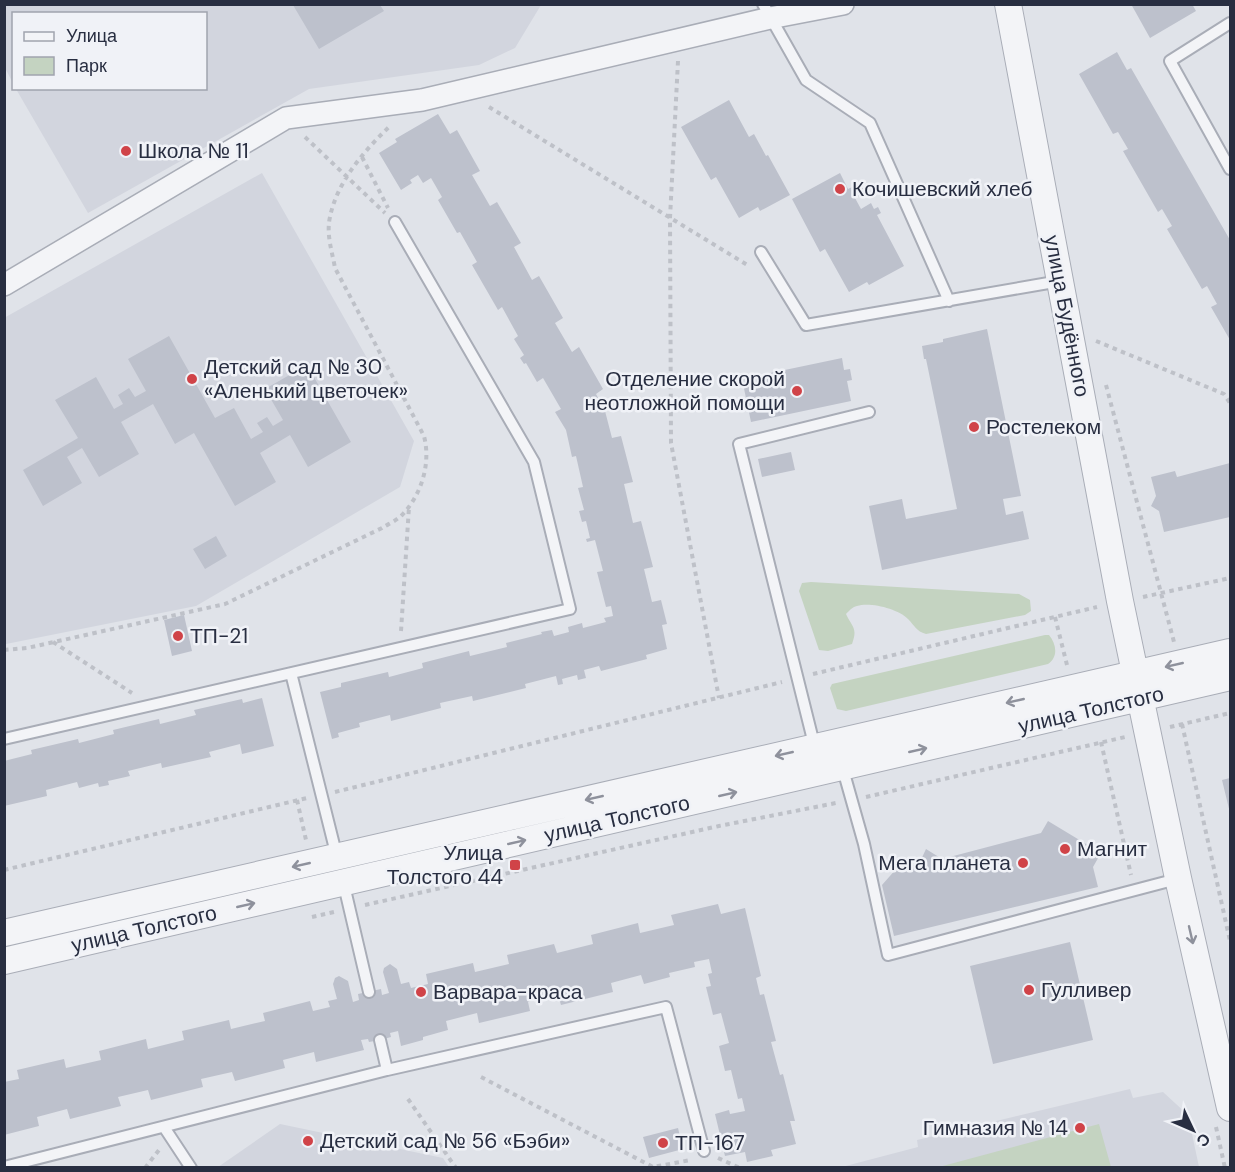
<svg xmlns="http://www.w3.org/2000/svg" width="1235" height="1172" font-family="'DM Sans',sans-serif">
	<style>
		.built { fill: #d2d5de }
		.green { fill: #c4d3c1 }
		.building { fill: #bdc1cc }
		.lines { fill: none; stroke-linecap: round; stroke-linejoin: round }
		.service-casing { stroke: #a9adb7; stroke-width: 14 }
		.minor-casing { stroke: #a9adb7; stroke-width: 24 }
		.tertiary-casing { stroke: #a9adb7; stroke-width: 28 }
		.path { stroke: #bec1c8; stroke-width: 4; stroke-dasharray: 4.5 4.5; stroke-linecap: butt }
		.service { stroke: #f3f4f7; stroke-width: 10 }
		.minor { stroke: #f3f4f7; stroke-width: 21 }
		.tertiary { stroke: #f3f4f7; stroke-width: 26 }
		.oneway { stroke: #8e919c }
		.poi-dot { fill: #d04348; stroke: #f0f2f7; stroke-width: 2 }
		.labels { text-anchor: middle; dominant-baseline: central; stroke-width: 5; stroke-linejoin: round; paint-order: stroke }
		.poi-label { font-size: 21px; fill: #282e41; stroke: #f0f2f7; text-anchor: start }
		.street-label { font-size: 21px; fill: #282e41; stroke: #f0f2f7 }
	</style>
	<rect width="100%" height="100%" fill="#e0e3e9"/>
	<path class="built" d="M 4,5 L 541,5 L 515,48 L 479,65 L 309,89 L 88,213 L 16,89 L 206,88 L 206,14 L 14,14 L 13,83 L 5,68 Z
		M 262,173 L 414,441 L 400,487 L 196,606 L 6,644 L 4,643 L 4,318 Z
		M 1130,1089 L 1133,1098 L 1163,1092 L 1188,1115 L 1199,1167 L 838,1168 L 918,1147 L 917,1140 Z
		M 280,1124 L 443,1158 L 449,1167 L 218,1167 Z"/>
	<path class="green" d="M 811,582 L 1019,594 L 1030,600 L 1031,611 L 1025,615 L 926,634 C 916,631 915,626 908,619 C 898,609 871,602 857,606 C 852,607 849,611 846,614 C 852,627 858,628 852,644 L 828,651 L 819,650 L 799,591 L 802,583 Z
		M 1045,635 L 1049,635 C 1057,645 1058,657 1048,664 L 846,711 L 837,709 L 830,688 L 832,684 Z
		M 1099,1124 L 1111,1167 L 939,1167 Z"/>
	<path class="building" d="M 1131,4 L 1192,4 L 1196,11 L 1150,38 Z
		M 293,5 L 380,5 L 384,11 L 319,49 Z
		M 1117,52 L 1127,70 L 1131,68 L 1230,240 L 1230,340 L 1211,307 L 1217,304 L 1207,286 L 1202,289 L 1167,229 L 1172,226 L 1162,209 L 1158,212 L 1123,151 L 1128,149 L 1118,132 L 1113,134 L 1079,74 Z
		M 729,100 L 749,137 L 754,134 L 766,156 L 768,155 L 790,195 L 760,211 L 758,207 L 739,218 L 716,177 L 711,180 L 681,127 Z
		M 438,114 L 450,134 L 457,130 L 480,171 L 472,175 L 490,206 L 497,202 L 521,243 L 514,247 L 532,280 L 539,276 L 563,318 L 555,323 L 572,352 L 579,347 L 603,389 L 596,394 L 605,411 L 612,438 L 621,436 L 633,482 L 624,484 L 633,523 L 641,521 L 653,567 L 644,569 L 652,602 L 661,600 L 667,624 L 662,625 L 667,649 L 646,655 L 647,659 L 601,671 L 599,666 L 584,670 L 586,678 L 578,680 L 577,675 L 562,679 L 563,684 L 558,685 L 556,676 L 525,684 L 526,688 L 473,701 L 472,696 L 440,703 L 441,708 L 391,721 L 390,715 L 359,723 L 360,727 L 338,733 L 339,737 L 332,739 L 320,692 L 341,687 L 341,683 L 388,672 L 389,677 L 423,668 L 422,663 L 469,651 L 470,656 L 507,647 L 506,643 L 542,634 L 541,632 L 552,630 L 554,636 L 569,632 L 568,627 L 582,623 L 583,628 L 606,622 L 604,618 L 613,616 L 611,606 L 606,607 L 597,572 L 603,571 L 595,540 L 587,542 L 586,539 L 590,538 L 586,521 L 582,522 L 579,511 L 584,510 L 578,488 L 583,487 L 576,456 L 572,457 L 566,430 L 555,412 L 561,409 L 543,378 L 537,382 L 526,363 L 524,364 L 520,358 L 524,355 L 514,339 L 518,336 L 502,307 L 498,310 L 472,265 L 477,262 L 460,232 L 457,233 L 438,200 L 442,197 L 431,178 L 423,183 L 418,175 L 410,180 L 412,183 L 401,190 L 379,153 L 397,142 L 395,139 Z
		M 840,173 L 848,189 L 860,183 L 865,193 L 855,198 L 861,209 L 871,203 L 874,209 L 878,207 L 881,213 L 877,215 L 904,266 L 869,285 L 867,282 L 849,292 L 825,249 L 820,252 L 792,199 Z
		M 987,329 L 1021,496 L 1003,499 L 1006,515 L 1023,511 L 1029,539 L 882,570 L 869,506 L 902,499 L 906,519 L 957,509 L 926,359 L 924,359 L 922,346 L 943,342 L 943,339 Z
		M 169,336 L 215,418 L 234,408 L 251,439 L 263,432 L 257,423 L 267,417 L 273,426 L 283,420 L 265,389 L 307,365 L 351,442 L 308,467 L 290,435 L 260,453 L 276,482 L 235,506 L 194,433 L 175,444 L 153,404 L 121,422 L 139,454 L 99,477 L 82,448 L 67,457 L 82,483 L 43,506 L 23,470 L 78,438 L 55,400 L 96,377 L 114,409 L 123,404 L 118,395 L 129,388 L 135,397 L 146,391 L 128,359 Z
		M 842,358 L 844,370 L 850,369 L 852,380 L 847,381 L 851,401 L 751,422 L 742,379 Z
		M 791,452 L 795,470 L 762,477 L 758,459 Z
		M 1230,463 L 1230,517 L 1164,532 L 1159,511 L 1151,506 L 1156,496 L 1151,477 L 1175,471 L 1177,477 Z
		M 216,536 L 227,556 L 205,569 L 193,549 Z
		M 184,615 L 192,651 L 172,656 L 164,620 Z
		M 262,698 L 274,746 L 242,754 L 240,744 L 209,752 L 211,757 L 162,768 L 161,763 L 128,771 L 130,776 L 108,781 L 109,785 L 99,787 L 98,783 L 79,788 L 77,782 L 46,790 L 47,796 L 4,806 L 4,761 L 32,754 L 31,750 L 78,739 L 79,743 L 114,734 L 113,730 L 159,719 L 160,724 L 196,715 L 194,710 L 242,699 L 243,703 Z
		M 1230,778 L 1230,813 L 1222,780 Z
		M 1048,821 L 1101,853 L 1093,867 L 1098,887 L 894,936 L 882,885 L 897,868 L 919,864 L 926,849 L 942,859 L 1041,833 Z
		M 718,904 L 721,914 L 745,908 L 761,976 L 756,978 L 760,995 L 764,994 L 776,1041 L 771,1042 L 780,1075 L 783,1074 L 795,1121 L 790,1121 L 796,1144 L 771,1150 L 773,1156 L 747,1162 L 745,1152 L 725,1156 L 715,1114 L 729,1110 L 730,1114 L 745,1111 L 742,1098 L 738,1099 L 731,1070 L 725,1071 L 719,1046 L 729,1043 L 721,1013 L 713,1015 L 706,987 L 711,986 L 708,974 L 712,973 L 709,959 L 694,962 L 695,967 L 669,973 L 670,977 L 644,984 L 641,975 L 611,983 L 613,992 L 561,1005 L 558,995 L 528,1002 L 530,1011 L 479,1023 L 477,1013 L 446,1021 L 448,1030 L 423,1037 L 423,1040 L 401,1046 L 398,1031 L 390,1033 L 391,1037 L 380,1040 L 369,1042 L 368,1039 L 361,1040 L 364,1050 L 316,1062 L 314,1052 L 283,1060 L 285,1068 L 235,1081 L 232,1072 L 201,1079 L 203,1087 L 151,1100 L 148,1090 L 118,1097 L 121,1106 L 70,1119 L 67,1109 L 37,1117 L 39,1126 L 4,1135 L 4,1082 L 19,1079 L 17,1070 L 64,1059 L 66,1068 L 101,1060 L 99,1051 L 146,1039 L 148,1049 L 184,1040 L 182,1031 L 229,1020 L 231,1029 L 265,1021 L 263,1013 L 310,1001 L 313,1011 L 330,1007 L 328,1001 L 337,999 L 333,984 L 335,978 L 339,976 L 348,981 L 353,1002 L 359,1000 L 358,994 L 381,989 L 382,995 L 389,993 L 383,972 L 384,968 L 390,964 L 397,969 L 401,984 L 409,982 L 411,988 L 428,984 L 426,974 L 473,963 L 475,972 L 509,964 L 507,955 L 554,944 L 557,953 L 593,944 L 591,935 L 638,923 L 640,933 L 674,925 L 671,915 Z
		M 1070,942 L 1093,1040 L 993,1064 L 970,966 Z
		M 678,1128 L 683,1149 L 649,1158 L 643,1137 Z"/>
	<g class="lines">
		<defs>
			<path id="service" d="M 763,4 L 806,80 L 870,123 L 949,301
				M 1230,23 L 1170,61 L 1230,169
				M 761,252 L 806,325 L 1060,281
				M 291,673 L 337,857
				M 4,739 L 570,609 L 534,462 L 395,222
				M 815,748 L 739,444 L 869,412
				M 842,766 L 864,844 L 888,955 L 1177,879
				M 343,881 L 369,992
				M 387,1070 L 666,1007 L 704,1151
				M 164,1127 L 191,1168
				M 4,1167 L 387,1070 L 380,1040"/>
			<path id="minor" d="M 4,285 L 286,118 L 422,100 L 770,18 L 843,4"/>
			<path id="tertiary" d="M 1008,4 L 1120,601 L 1178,878 L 1230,1108
				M 4,933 L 1230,652
				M 4,961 L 1230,677"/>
		</defs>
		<use href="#service" class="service-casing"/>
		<use href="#minor" class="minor-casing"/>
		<use href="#tertiary" class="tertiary-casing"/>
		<path class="path" d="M 678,61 L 670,218 L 671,443 L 719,698
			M 489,107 L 749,266
			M 305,137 L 385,213
			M 362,157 L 388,208
			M 1096,341 L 1224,394 L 1230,403
			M 1106,385 L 1174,642
			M 1143,597 L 1230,578
			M 1055,617 L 1067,665
			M 401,631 L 409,507
			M 53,642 L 132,693
			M 4,650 L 27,648 L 225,604 L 382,528 C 388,524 396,521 402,515 C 422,494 431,463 424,436 L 335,268 C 332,251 326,234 330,217 C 337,182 364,151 389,127
			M 813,674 L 1097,607
			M 1182,724 L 1230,941
			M 1170,727 L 1230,713
			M 1101,742 L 1131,875
			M 335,792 L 782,682
			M 866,797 L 1125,737
			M 297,800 L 306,840
			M 4,870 L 307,798
			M 365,905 L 719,826 L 836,803
			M 312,917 L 334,912
			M 481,1077 L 653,1167 L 691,1160
			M 408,1099 L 456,1168
			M 1216,1127 L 1225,1168
			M 718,1158 L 740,1168
			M 145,1168 L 159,1150"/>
		<use href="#service" class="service"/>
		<use href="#minor" class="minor"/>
		<use href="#tertiary" class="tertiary"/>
	</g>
	<defs><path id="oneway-shaft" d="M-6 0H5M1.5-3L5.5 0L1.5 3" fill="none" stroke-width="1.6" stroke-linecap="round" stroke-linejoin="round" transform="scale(1.5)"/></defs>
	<g class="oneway">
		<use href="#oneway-shaft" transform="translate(1174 665) rotate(167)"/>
		<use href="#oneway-shaft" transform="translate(1015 701) rotate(167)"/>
		<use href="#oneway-shaft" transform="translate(918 750) rotate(-13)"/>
		<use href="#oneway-shaft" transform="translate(784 754) rotate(167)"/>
		<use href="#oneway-shaft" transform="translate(728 794) rotate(-13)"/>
		<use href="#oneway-shaft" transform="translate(594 798) rotate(167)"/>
		<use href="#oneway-shaft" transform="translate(517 842) rotate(-13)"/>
		<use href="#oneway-shaft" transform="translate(301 865) rotate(167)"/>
		<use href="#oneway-shaft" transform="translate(246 905) rotate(-13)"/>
		<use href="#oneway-shaft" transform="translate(1191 935) rotate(77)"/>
	</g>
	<g class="poi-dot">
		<circle cx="126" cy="151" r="6"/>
		<circle cx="840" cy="189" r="6"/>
		<circle cx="192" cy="379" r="6"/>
		<circle cx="797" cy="391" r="6"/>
		<circle cx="974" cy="427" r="6"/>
		<circle cx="178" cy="636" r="6"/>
		<circle cx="1065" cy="849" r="6"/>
		<circle cx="1023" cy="863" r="6"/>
		<rect x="509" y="859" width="12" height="12" rx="3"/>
		<circle cx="1029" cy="990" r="6"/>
		<circle cx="421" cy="992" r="6"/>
		<circle cx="1080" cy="1128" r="6"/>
		<circle cx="308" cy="1141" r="6"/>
		<circle cx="663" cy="1143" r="6"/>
	</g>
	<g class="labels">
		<g class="poi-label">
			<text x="138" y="151">Школа № 11</text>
			<text x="852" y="189">Кочишевский хлеб</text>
			<text x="204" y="367">Детский сад № 30<tspan x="204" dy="24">«Аленький цветочек»</tspan></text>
			<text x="785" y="379" text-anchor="end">Отделение скорой<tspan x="785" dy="24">неотложной помощи</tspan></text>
			<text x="986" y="427">Ростелеком</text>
			<text x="190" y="636">ТП-21</text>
			<text x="1077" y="849">Магнит</text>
			<text x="503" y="853" text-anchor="end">Улица<tspan x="503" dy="24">Толстого 44</tspan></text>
			<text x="1011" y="863" text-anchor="end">Мега планета</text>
			<text x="1041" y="990">Гулливер</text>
			<text x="433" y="992">Варвара-краса</text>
			<text x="1068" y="1128" text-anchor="end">Гимназия № 14</text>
			<text x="320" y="1141">Детский сад № 56 «Бэби»</text>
			<text x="675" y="1143">ТП-167</text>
		</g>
		<g class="street-label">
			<text transform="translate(1067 316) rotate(79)">улица Будённого</text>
			<text transform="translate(1091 710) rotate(-13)">улица Толстого</text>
			<text transform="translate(617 819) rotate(-13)">улица Толстого</text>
			<text transform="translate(144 929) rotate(-13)">улица Толстого</text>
		</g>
	</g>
	<rect width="1235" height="1172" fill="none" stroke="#282e41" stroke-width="12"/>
	<rect x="12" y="12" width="195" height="78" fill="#f0f2f7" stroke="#a0a4ae" stroke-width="1.5"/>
	<rect x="24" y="32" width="30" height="9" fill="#f3f4f7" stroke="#a0a4ae" stroke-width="1.5"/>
	<text x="66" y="42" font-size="18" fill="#282e41">Улица</text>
	<rect x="24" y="57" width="30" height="18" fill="#c4d3c1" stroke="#a0a4ae" stroke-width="1.5"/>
	<text x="66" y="72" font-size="18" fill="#282e41">Парк</text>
	<g transform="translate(1193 1130) rotate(134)" stroke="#f0f2f7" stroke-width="4.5" paint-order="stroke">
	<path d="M0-4.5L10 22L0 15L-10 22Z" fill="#282e41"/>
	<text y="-9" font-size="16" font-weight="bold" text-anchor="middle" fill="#282e41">С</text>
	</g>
</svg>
